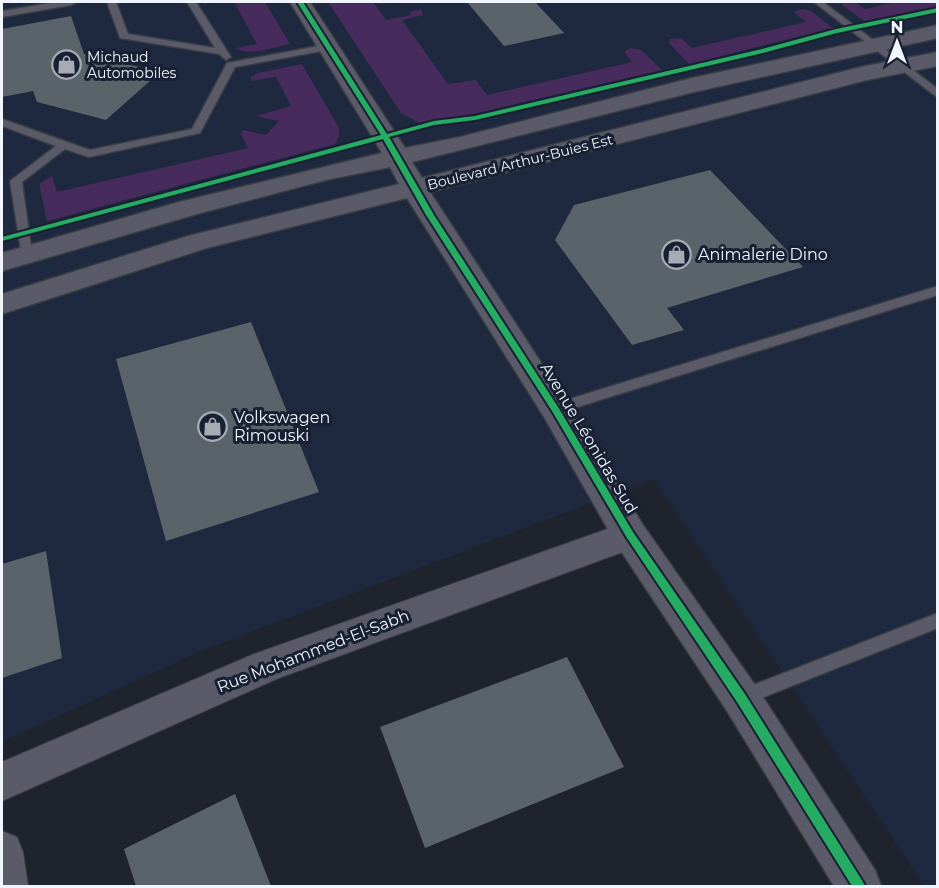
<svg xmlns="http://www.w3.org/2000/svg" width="939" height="888" font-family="Montserrat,sans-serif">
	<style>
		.built { fill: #1e293f }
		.green { fill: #462b5c }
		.building { fill: #5a626a }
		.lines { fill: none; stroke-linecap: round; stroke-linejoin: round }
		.service-casing { stroke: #393d44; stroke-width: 3 }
		.minor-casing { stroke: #393d44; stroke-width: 2 }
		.tertiary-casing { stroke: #393d44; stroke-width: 3 }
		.service { fill: #5a5a68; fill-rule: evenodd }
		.minor { fill: #5a5a68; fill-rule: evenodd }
		.tertiary { fill: #5a5a68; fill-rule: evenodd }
		.cycleway-casing { stroke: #182133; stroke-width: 4 }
		.cycleway { fill: #26ab63; fill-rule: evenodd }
		.labels { text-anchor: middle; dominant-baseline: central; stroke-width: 6; stroke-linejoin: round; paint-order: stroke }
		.far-poi-label { font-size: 14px; fill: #f1f5fd; stroke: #182133; text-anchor: start }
		.far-street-label { font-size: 14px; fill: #f1f5fd; stroke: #182133 }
		.poi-label { font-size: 16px; fill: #f1f5fd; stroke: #182133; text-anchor: start }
		.street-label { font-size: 16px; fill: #f1f5fd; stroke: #182133 }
	</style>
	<rect width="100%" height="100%" fill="#1e232d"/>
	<path class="built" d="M 2,2 L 937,2 L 937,886 L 924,886 L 654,479 L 199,652 L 2,742 Z"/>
	<path class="green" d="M 234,2 L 265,2 L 290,44 C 275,47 248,57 235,48 L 257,44 Z
		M 328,2 L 373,2 L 386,20 L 411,15 L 410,12 L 421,9 L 423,15 L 402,20 L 448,84 L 476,80 L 487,95 L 632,62 L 624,52 L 630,48 L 641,50 L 662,70 L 473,114 L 428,121 L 423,125 L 401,113 Z
		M 843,2 L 855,2 L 865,9 L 896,2 L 937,2 L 938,6 L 864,21 L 842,5 Z
		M 802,9 L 811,11 L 833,28 L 689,64 L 669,43 L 670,39 L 681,38 L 692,48 L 806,22 L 794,12 Z
		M 302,64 L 339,128 L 339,137 L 335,144 L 47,221 L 39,184 L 52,176 L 57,192 L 248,148 L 241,134 L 243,130 L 266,135 L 279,121 L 256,116 L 291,106 L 276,77 L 251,81 L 251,77 L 258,73 Z"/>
	<path class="building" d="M 467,2 L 535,2 L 564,33 L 504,46 Z
		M 71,16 L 84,54 L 160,72 L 106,120 L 37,102 L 33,91 L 2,97 L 2,29 Z
		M 710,170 L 803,267 L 667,308 L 684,330 L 632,345 L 555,240 L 574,205 Z
		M 251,322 L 319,492 L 166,541 L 116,359 Z
		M 46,551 L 62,658 L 2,678 L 2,564 Z
		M 567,657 L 624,767 L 425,848 L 380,727 Z
		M 235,794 L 271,886 L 136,886 L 124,849 Z"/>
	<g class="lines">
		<defs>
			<path id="service" d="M 57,2 L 76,2 L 71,5 L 2,17 L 2,11 Z
				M 107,2 L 116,2 L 128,34 L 215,48 L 187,2 L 196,2 L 231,57 L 226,60 L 219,54 L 120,38 Z
				M 814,2 L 823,2 L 938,89 L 938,98 Z
				M 329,44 L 333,45 L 333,49 L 235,67 L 200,133 L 89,157 L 65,149 L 22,182 L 32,254 L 26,258 L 22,257 L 10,181 L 56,146 L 2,126 L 2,119 L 90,150 L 192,129 L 227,63 Z
				M 938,286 L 938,295 L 555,414 L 550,413 L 548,409 L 550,405 Z
				M 938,613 L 938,628 L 741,706 L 735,704 L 732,698 L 735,692 Z"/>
			<path id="minor" d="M 630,521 L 642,525 L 647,535 L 642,545 L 279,678 L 2,801 L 2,762 L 254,654 Z
				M 2,831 L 17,837 L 23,852 L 28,886 L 2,886 Z"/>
			<path id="tertiary" d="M 290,2 L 310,2 L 405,148 L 460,137 L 692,78 L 938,25 L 938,38 L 694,92 L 412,162 L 422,178 L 865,66 L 938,52 L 938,66 L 867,80 L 430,192 L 566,401 L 643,525 L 755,685 L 875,870 L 881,886 L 834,886 L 727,711 L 617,545 L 544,417 L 407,198 L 207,248 L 2,314 L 2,294 L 188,236 L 399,184 L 390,167 L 326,180 L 197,214 L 2,271 L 2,253 L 179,202 L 382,153 Z"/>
		</defs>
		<use href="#service" class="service-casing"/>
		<use href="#minor" class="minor-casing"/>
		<use href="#tertiary" class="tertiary-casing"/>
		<use href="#service" class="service"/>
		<use href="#minor" class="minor"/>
		<use href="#tertiary" class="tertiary"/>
		<defs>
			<path id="cycleway" d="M 297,2 L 303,2 L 387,134 L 434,121 L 475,116 L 762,49 L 836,29 L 938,8 L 938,12 L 837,33 L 763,53 L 475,120 L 434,125 L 389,137 L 434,215 L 558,407 L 633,532 L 745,694 L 863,882 L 865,886 L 852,886 L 737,702 L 627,538 L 552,411 L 426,215 L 383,139 L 2,241 L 2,237 L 381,135 Z"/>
		</defs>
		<use href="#cycleway" class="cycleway-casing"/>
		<use href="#cycleway" class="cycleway"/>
	</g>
	<defs>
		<symbol id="shop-ring" viewBox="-11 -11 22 22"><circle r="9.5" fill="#182133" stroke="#a7acb4" stroke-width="1.5"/><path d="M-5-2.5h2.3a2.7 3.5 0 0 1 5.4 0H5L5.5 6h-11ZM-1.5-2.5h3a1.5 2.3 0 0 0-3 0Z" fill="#a7acb4"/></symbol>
	</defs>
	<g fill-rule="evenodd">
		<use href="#shop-ring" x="50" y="48" width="33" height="33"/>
		<use href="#shop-ring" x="660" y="238" width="33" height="33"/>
		<use href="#shop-ring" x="196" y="410" width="33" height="33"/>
	</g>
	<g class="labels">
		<g class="far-poi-label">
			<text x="87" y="57">Michaud<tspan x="87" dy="16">Automobiles</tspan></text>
		</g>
		<g class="far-street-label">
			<text transform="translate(520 162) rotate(-14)">Boulevard Arthur-Buies Est</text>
		</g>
		<g class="poi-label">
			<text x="698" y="254">Animalerie Dino</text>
			<text x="234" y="417">Volkswagen<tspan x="234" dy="18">Rimouski</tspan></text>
		</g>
		<g class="street-label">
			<text transform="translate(589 438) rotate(59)">Avenue Léonidas Sud</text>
			<text transform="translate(313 651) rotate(-21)">Rue Mohammed-El-Sabh</text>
		</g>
	</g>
	<rect width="939" height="888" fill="none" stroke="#f1f5fd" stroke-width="6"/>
	<g transform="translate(897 42)" stroke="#182133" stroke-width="4.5" paint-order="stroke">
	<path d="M0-4.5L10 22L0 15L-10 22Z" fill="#f1f5fd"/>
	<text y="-9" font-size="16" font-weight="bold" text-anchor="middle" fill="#f1f5fd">N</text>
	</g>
</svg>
